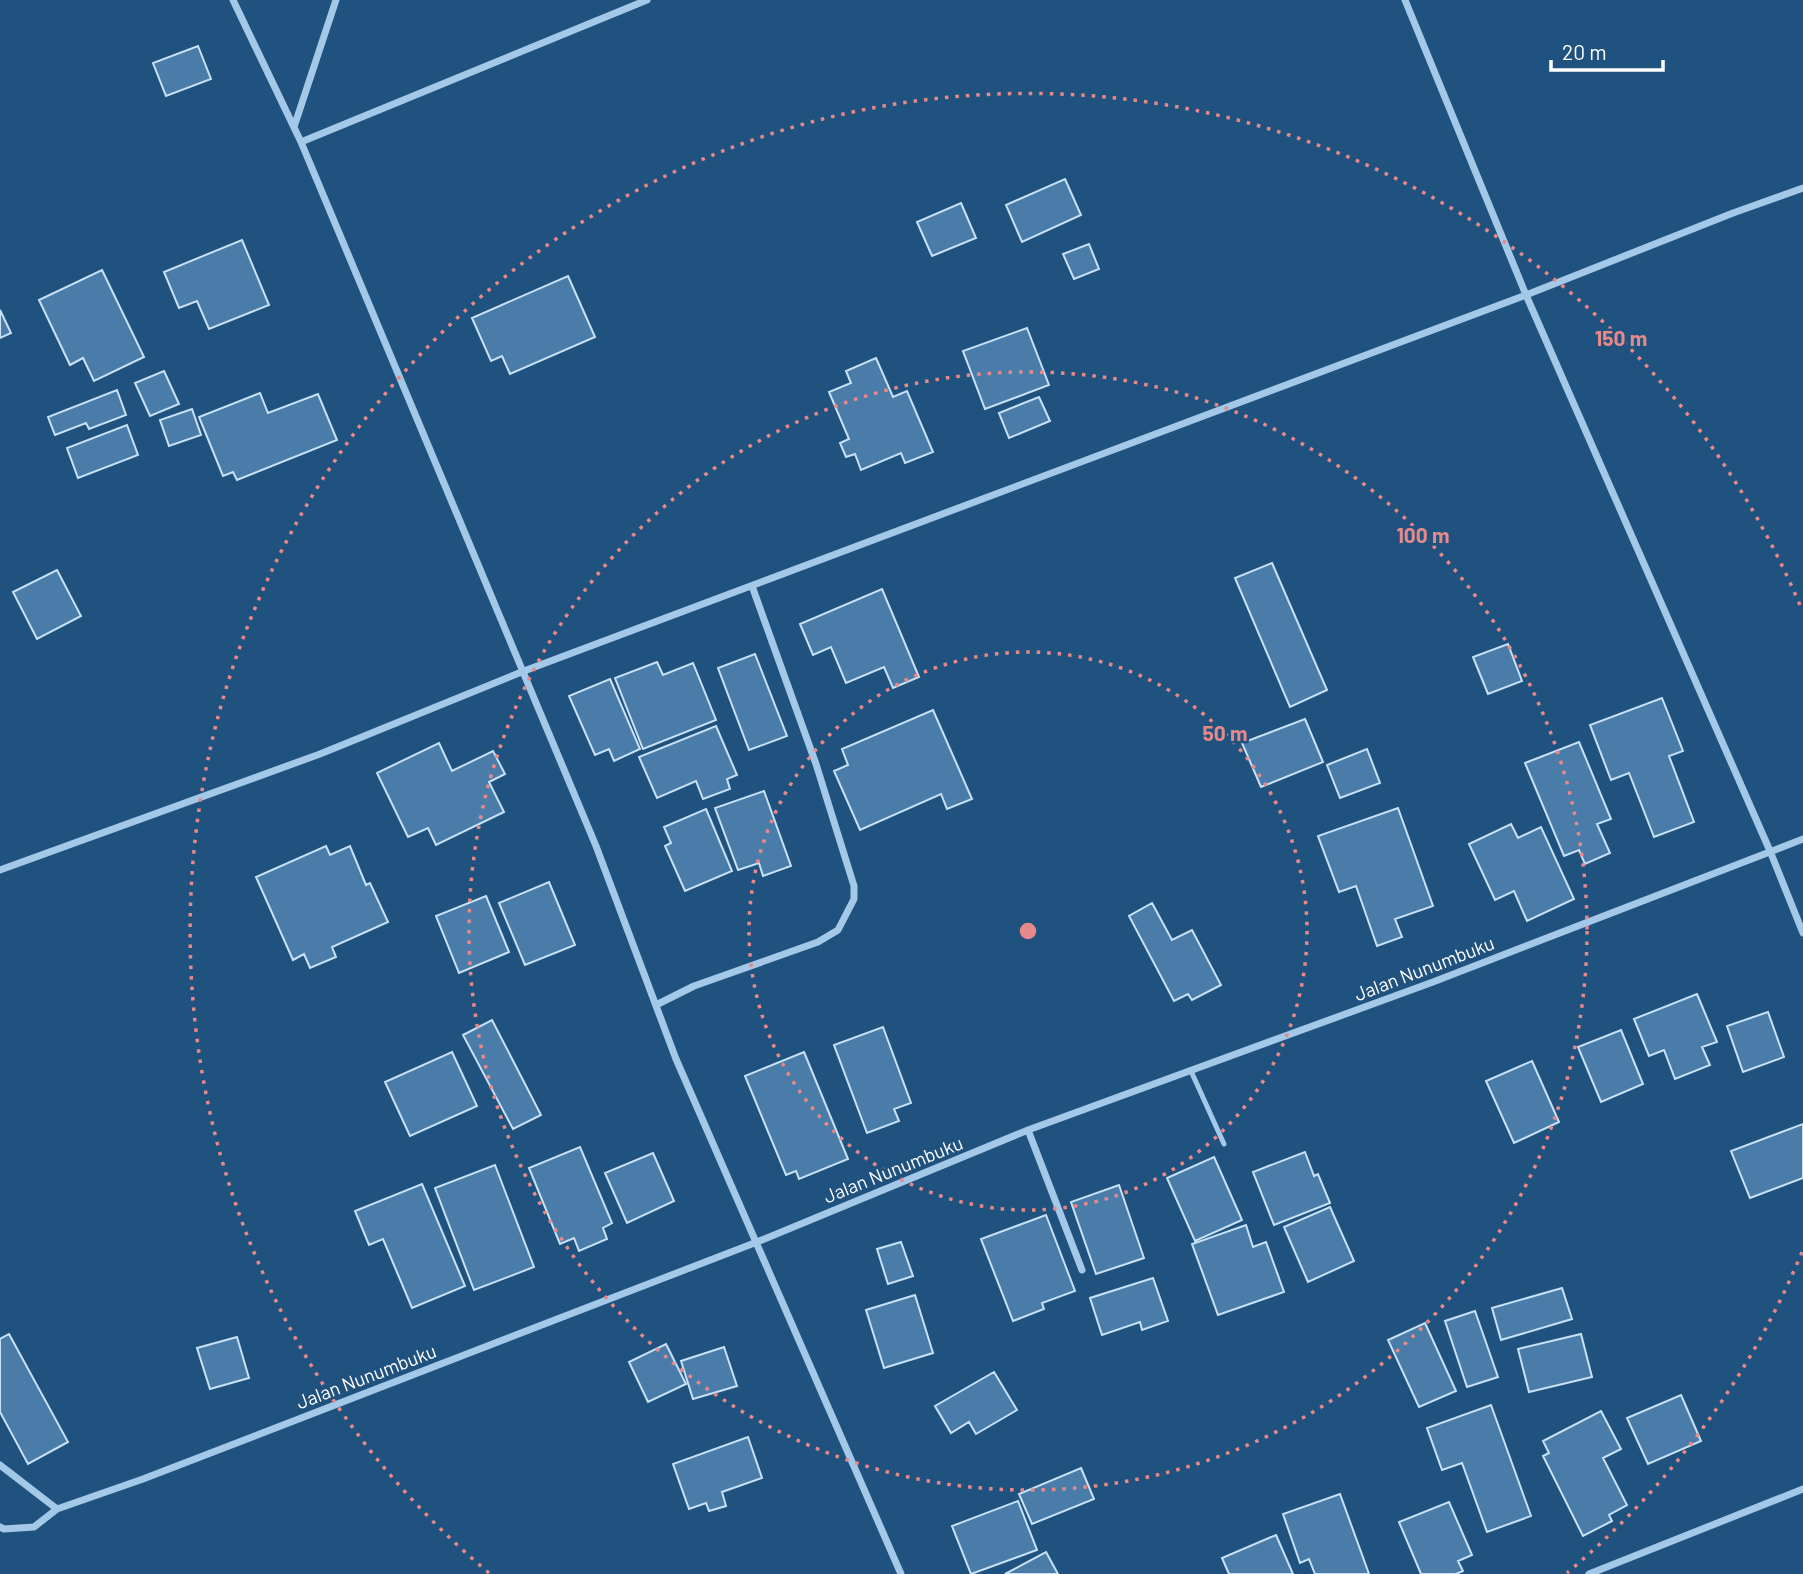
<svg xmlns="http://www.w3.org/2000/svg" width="1803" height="1574" font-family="Barlow,sans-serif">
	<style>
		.building { fill: #497ca8; stroke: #c8e1f6; stroke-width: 2 }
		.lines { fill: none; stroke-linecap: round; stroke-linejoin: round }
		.service { stroke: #a4c8e7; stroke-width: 5 }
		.minor { stroke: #a4c8e7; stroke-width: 7 }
		.ring { fill: none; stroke: #e88989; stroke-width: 3.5; stroke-dasharray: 3.5 7 }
		.labels { text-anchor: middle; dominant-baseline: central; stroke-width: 5; stroke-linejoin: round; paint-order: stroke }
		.street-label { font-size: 19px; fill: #fff; stroke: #20527f }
		.centre { fill: #e88989; stroke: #20527f; stroke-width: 3.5 }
		.ring-label { font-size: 21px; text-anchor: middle; font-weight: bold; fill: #e88989; stroke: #20527f; stroke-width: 5; stroke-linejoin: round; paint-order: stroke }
	</style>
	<rect width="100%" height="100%" fill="#20527f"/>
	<path class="building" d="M 198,46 L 211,79 L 166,96 L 153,63 Z
		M 1065,179 L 1081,215 L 1022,242 L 1006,205 Z
		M 961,203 L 976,238 L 932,256 L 917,222 Z
		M 242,240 L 269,305 L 209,329 L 197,301 L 179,308 L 164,272 Z
		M 1089,244 L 1099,269 L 1074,279 L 1063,254 Z
		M 102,270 L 144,357 L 94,381 L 83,358 L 70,365 L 39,300 Z
		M 568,276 L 595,337 L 510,374 L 502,356 L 491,361 L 472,318 Z
		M 0,310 L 11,333 L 0,338 Z
		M 1027,328 L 1049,385 L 985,409 L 963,351 Z
		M 876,358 L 893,397 L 907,391 L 933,452 L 905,463 L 901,453 L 861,470 L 855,454 L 846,457 L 840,443 L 849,439 L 829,392 L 851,383 L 846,371 Z
		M 164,371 L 179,404 L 150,416 L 135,383 Z
		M 117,390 L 126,415 L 89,429 L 86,423 L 55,435 L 48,417 Z
		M 260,393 L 268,413 L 318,394 L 337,440 L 237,480 L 233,472 L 223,476 L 199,417 Z
		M 1039,397 L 1050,421 L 1009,438 L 999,413 Z
		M 192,409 L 201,435 L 169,446 L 160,420 Z
		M 127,425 L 138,455 L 78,478 L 67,448 Z
		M 1272,563 L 1327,690 L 1290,707 L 1235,578 Z
		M 57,570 L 81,616 L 37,639 L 13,592 Z
		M 882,589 L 919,677 L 893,688 L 884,667 L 846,683 L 831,647 L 813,655 L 800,624 Z
		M 1508,644 L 1522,681 L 1488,694 L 1473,657 Z
		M 755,654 L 787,736 L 749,750 L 718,668 Z
		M 657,662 L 663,675 L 693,663 L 716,720 L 643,749 L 615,678 Z
		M 610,679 L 640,749 L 614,761 L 609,749 L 595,755 L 569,696 Z
		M 1662,698 L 1683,751 L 1669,756 L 1694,822 L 1654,837 L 1629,773 L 1611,780 L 1590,725 Z
		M 933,710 L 972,799 L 947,809 L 941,794 L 860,830 L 834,771 L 848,765 L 842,749 Z
		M 1305,719 L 1323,762 L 1261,787 L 1242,743 Z
		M 716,726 L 737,775 L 727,779 L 730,789 L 703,799 L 696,781 L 657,798 L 639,757 Z
		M 1579,742 L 1611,819 L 1597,824 L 1610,853 L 1585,864 L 1579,850 L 1564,856 L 1525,763 Z
		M 439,743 L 452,771 L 493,751 L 505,774 L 489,782 L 504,812 L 436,845 L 428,828 L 408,837 L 377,773 Z
		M 1367,749 L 1380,783 L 1340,798 L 1327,765 Z
		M 764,791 L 791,866 L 763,876 L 759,863 L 738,870 L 715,808 Z
		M 1398,808 L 1433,906 L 1395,919 L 1402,937 L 1377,946 L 1356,886 L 1339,892 L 1318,836 Z
		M 706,809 L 732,871 L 685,891 L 665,846 L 671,843 L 664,827 Z
		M 1511,824 L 1518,838 L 1541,827 L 1574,899 L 1527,921 L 1514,891 L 1495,900 L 1469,844 Z
		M 326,846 L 330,855 L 350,846 L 366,885 L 370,883 L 388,922 L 332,947 L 336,957 L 310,968 L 304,954 L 293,960 L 256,877 Z
		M 549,882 L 575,945 L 525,965 L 499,903 Z
		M 486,896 L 509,952 L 459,973 L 436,916 Z
		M 1152,903 L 1172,940 L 1192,930 L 1221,985 L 1192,1000 L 1188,994 L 1174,1001 L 1129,916 Z
		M 1697,994 L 1717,1042 L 1702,1047 L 1710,1065 L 1675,1079 L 1664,1050 L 1649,1056 L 1634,1019 Z
		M 1768,1012 L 1784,1057 L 1743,1072 L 1727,1026 Z
		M 492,1020 L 541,1115 L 513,1129 L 463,1035 Z
		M 883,1027 L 911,1103 L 894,1109 L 899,1121 L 867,1133 L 834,1045 Z
		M 1621,1030 L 1643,1084 L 1601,1102 L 1578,1047 Z
		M 452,1052 L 477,1106 L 410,1136 L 385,1082 Z
		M 804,1052 L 848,1159 L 799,1179 L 796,1171 L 786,1175 L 745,1076 Z
		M 1532,1061 L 1559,1122 L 1514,1143 L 1486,1081 Z
		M 1803,1124 L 1803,1178 L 1750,1198 L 1731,1151 Z
		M 580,1147 L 612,1223 L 603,1228 L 607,1239 L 579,1251 L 574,1238 L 560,1244 L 529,1168 Z
		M 1305,1152 L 1314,1176 L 1318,1174 L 1330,1203 L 1274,1225 L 1253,1172 Z
		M 653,1153 L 674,1201 L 627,1223 L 605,1173 Z
		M 1214,1157 L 1242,1220 L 1195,1241 L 1167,1178 Z
		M 495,1165 L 534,1267 L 474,1290 L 435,1188 Z
		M 422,1184 L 465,1286 L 412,1308 L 383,1239 L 369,1245 L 355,1211 Z
		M 1119,1185 L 1144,1258 L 1096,1274 L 1071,1202 Z
		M 1330,1207 L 1354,1261 L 1308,1282 L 1284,1227 Z
		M 1046,1215 L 1075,1291 L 1042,1303 L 1044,1309 L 1013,1321 L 981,1239 Z
		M 1246,1225 L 1253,1247 L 1266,1242 L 1284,1292 L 1218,1315 L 1192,1244 Z
		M 901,1242 L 913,1276 L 888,1284 L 877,1249 Z
		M 1153,1278 L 1168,1321 L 1142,1330 L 1140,1322 L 1102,1335 L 1090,1298 Z
		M 1562,1288 L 1572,1319 L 1501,1340 L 1492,1308 Z
		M 915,1295 L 933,1353 L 884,1368 L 866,1310 Z
		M 1475,1311 L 1498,1377 L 1467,1387 L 1445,1321 Z
		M 1425,1323 L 1456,1391 L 1419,1407 L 1388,1340 Z
		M 9,1334 L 68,1442 L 28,1464 L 0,1412 L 0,1339 Z
		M 1581,1334 L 1592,1377 L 1529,1392 L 1518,1349 Z
		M 237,1337 L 249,1378 L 210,1389 L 197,1348 Z
		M 666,1344 L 686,1384 L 648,1402 L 629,1362 Z
		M 724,1347 L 737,1386 L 693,1399 L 681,1361 Z
		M 994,1372 L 1017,1410 L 976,1434 L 969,1422 L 951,1433 L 935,1406 Z
		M 1681,1395 L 1701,1441 L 1648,1464 L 1627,1418 Z
		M 1491,1405 L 1531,1516 L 1487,1532 L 1462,1463 L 1442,1470 L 1427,1428 Z
		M 1601,1411 L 1621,1449 L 1603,1458 L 1627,1505 L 1609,1515 L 1612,1521 L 1583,1536 L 1543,1456 L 1549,1453 L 1543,1441 Z
		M 748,1437 L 762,1478 L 722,1492 L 726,1506 L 709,1511 L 706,1503 L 689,1509 L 673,1464 Z
		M 1081,1468 L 1094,1499 L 1032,1524 L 1019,1494 Z
		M 1340,1494 L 1369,1574 L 1315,1574 L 1309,1559 L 1300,1563 L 1283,1514 Z
		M 1018,1501 L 1037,1550 L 971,1574 L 952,1526 Z
		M 1449,1502 L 1472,1555 L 1458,1561 L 1463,1571 L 1456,1574 L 1421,1574 L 1399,1522 Z
		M 1276,1535 L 1293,1574 L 1229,1574 L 1222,1558 Z
		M 1046,1552 L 1058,1574 L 1005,1574 Z"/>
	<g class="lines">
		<path class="service" d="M 1191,1071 L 1224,1144"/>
		<path class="minor" d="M 233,0 L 301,142
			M 647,0 L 301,142 L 596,846 L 676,1059 L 901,1574
			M 1405,0 L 1526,295 L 1770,851 L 1803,933
			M 294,127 L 336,0
			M 0,870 L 320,754 L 524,671 L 1526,295 L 1733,213 L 1803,188
			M 656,1005 L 694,986 L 818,942 L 838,930 L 854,899 L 854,886 L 816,764 L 752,586
			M 1028,1130 L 1082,1270
			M 0,1465 L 57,1509
			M 0,1527 L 4,1529 L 34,1527 L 57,1509 L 143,1479 L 757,1242 L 1028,1130 L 1433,982 L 1803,839
			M 1589,1574 L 1803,1489"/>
	</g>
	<g class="ring">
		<circle cx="1028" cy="931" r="279"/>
		<circle cx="1028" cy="931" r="559"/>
		<path d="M1802 1252A838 838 0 0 1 1567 1573M489 1573A838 838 0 1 1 1802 610"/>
	</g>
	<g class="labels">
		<g class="street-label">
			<text transform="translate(1424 968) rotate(-21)">Jalan Nunumbuku</text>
			<text transform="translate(893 1169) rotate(-22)">Jalan Nunumbuku</text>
			<text transform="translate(366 1376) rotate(-21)">Jalan Nunumbuku</text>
		</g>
	</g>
	<circle cx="1028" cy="931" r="10" class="centre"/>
	<g class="ring-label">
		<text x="1621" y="346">150 m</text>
		<text x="1423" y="543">100 m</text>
		<text x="1225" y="741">50 m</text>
	</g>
	<path d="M1551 60v10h112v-10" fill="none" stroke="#ffffff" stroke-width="3.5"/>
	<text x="1562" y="60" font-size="21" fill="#ffffff" stroke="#20527f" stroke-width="5" paint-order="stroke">20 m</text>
</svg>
